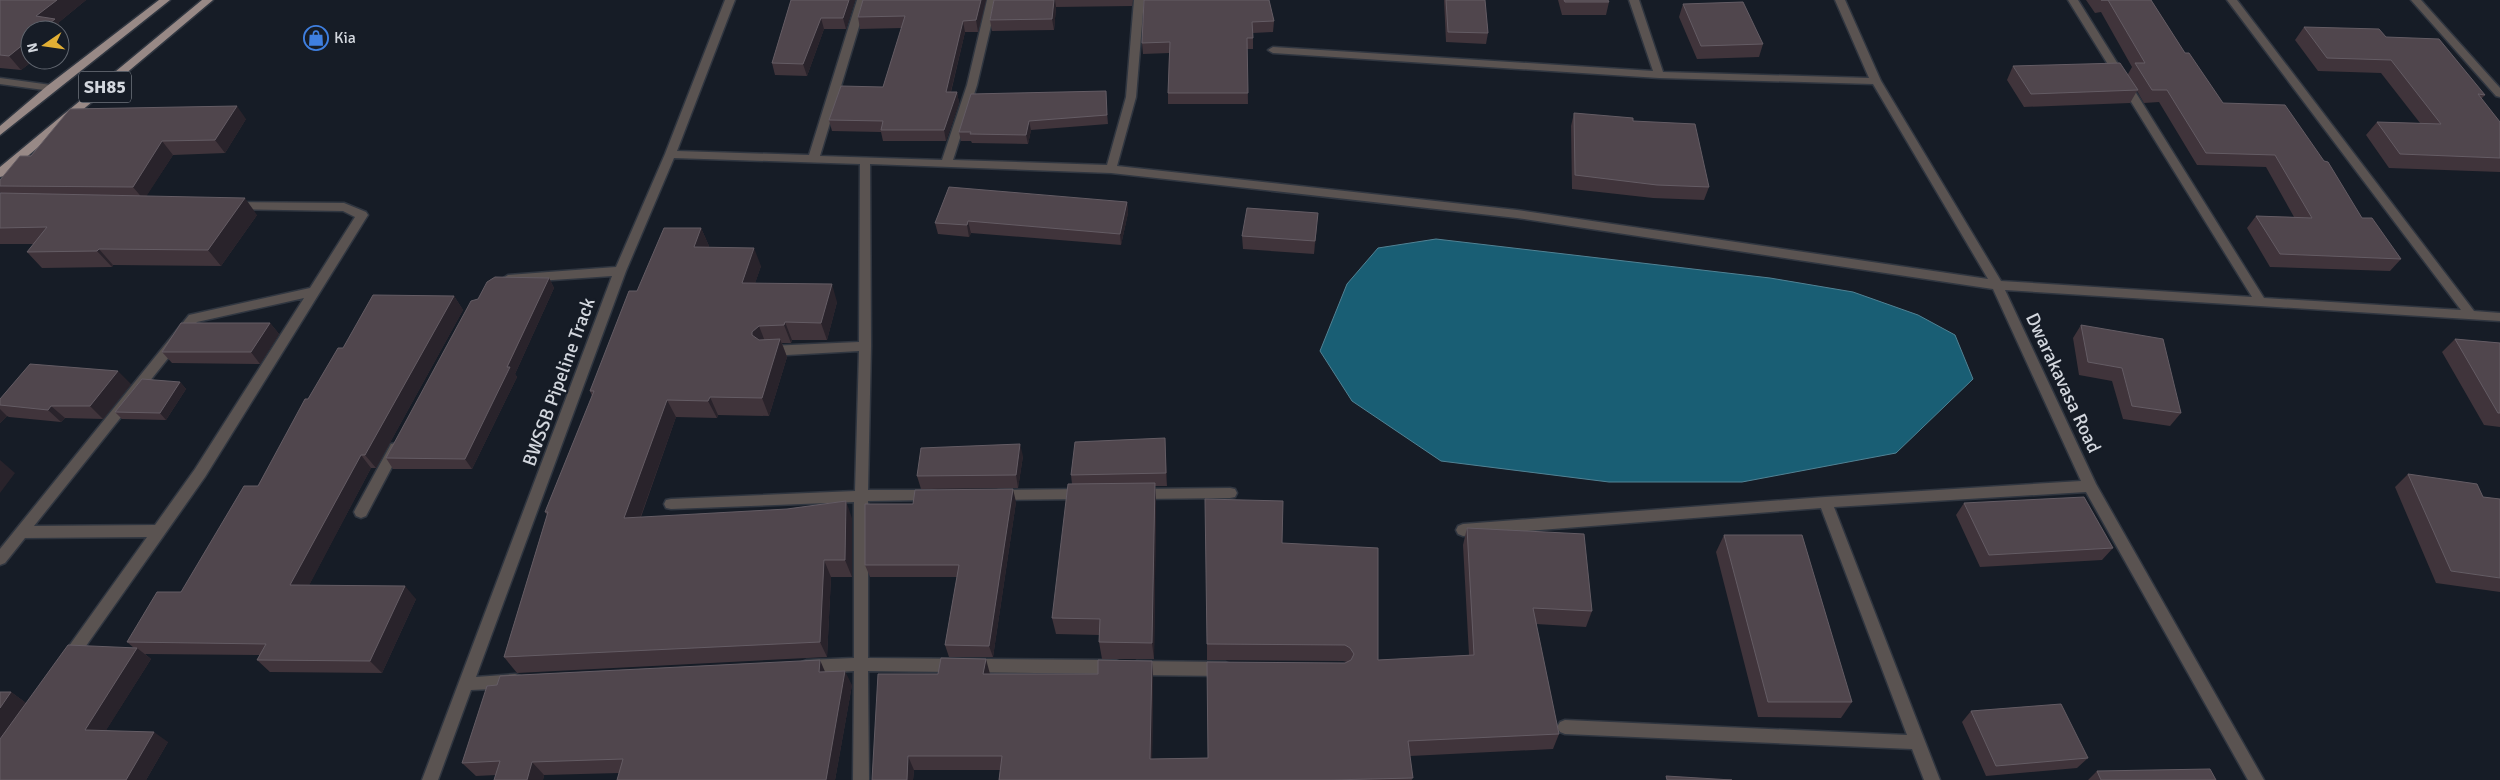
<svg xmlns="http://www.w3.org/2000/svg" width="2500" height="780" font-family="Signika,sans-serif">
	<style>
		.water { fill: #195e74; stroke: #518294 }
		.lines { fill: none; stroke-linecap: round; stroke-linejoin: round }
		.minor-casing { stroke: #303640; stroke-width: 3 }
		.major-casing { stroke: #303640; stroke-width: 3 }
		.minor { fill: #5a5351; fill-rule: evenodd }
		.major { fill: #988986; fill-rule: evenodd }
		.wall { fill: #40343b }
		.shaded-wall { fill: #29232b }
		.building { fill: #50464d; stroke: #645c64 }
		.labels { text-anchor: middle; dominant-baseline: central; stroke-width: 4; stroke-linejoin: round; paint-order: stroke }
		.far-poi-label { font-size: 16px; fill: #d3d7de; stroke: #161c26; text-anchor: start }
		.shield { fill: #161c26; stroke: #9a9fa7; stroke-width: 1 }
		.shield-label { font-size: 18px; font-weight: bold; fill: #d3d7de }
		.street-label { font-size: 19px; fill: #d3d7de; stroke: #161c26 }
	</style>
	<rect width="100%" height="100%" fill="#161c26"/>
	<path class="water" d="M 1436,239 L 1770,278 L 1853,292 L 1918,315 L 1955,335 L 1973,379 L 1896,453 L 1742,482 L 1609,482 L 1441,461 L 1352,401 L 1320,351 L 1347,284 L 1378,248 Z"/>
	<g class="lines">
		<defs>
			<path id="minor" d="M 725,0 L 735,0 L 677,151 L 809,155 L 857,0 L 867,0 L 820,156 L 942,160 L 967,85 L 987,0 L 997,0 L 977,85 L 953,160 L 1107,165 L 1126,97 L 1134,0 L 1144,0 L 1136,97 L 1117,166 L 1517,210 L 1988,279 L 1873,84 L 1659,78 L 1273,53 L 1268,50 L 1273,47 L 1653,71 L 1629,0 L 1639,0 L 1663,72 L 1869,78 L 1835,0 L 1845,0 L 1881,81 L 2001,281 L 2252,297 L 2068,0 L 2078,0 L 2264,298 L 2461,310 L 2227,0 L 2237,0 L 2474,311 L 2500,313 L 2500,321 L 2005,290 L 2096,484 L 2264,780 L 2248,780 L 2086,492 L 1834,507 L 1940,780 L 1924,780 L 1912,749 L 1565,734 L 1560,732 L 1557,727 L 1560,722 L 1565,720 L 1907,735 L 1821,508 L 1463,536 L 1458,534 L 1456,530 L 1458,526 L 1463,524 L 1825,497 L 2081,481 L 1993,289 L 1517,218 L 1111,173 L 870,164 L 871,346 L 868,490 L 931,490 L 936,491 L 938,495 L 936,499 L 931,500 L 868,501 L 868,658 L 1115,660 L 1120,662 L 1122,667 L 1120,672 L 1115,674 L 868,671 L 869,780 L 853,780 L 854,671 L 807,674 L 802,672 L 800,667 L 802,662 L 807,660 L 854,658 L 854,502 L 671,509 L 666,508 L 664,504 L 666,500 L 671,499 L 855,491 L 859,351 L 769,356 L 763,351 L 769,346 L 859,342 L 860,164 L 674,158 L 626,271 L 476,677 L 515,674 L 520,676 L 522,681 L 520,686 L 515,688 L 471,690 L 438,780 L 422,780 L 612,276 L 508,283 L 502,279 L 508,275 L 616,267 L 665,154 Z
				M 2411,0 L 2421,0 L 2500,88 L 2500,97 L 2496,96 Z
				M 0,78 L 51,85 L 56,88 L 51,91 L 0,84 Z
				M 235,202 L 344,203 L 366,212 L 368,215 L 205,477 L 74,663 L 69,664 L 64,663 L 62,658 L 64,653 L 147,537 L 25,538 L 5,563 L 0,565 L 0,549 L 189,315 L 310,288 L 355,217 L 343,211 L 231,209 L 229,206 L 231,203 ZM 304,298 L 195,469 L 155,525 L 34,526 L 197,322 Z
				M 396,443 L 401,444 L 402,448 L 366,516 L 361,518 L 356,516 L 354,512 L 356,508 L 391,444 Z
				M 1230,488 L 1235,489 L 1237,493 L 1235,497 L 1230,498 L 1139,499 L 1134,498 L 1132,494 L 1134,490 L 1139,489 Z
				M 1084,489 L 1089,490 L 1091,494 L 1089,498 L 1084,499 L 999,500 L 994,499 L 992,495 L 994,491 L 999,490 Z
				M 1137,661 L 1225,662 L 1230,664 L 1232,669 L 1230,674 L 1225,676 L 1137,675 L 1132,673 L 1130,668 L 1132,663 Z"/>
			<path id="major" d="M 159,0 L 170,0 L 0,135 L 0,126 L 47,86 Z
				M 202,0 L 213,0 L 4,176 L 0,177 L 0,167 Z"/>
		</defs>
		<use href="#minor" class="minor-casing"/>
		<use href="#major" class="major-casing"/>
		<use href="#minor" class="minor"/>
		<use href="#major" class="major"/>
	</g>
	<path class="wall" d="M 0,0 L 86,0 L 58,23 L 66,34 L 30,60 L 34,60 L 21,70 L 0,68 Z
		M 791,0 L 855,0 L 846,29 L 824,29 L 807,76 L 775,75 L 772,63 Z
		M 986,0 L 978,32 L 965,32 L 951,92 L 957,92 L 959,103 L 946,141 L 883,141 L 881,132 L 832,131 L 829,120 L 883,87 L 902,28 L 860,29 L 858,17 Z
		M 994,0 L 1133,0 L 1132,6 L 1056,7 L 1054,30 L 992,31 L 990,20 Z
		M 1144,0 L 1274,21 L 1273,32 L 1253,33 L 1253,49 L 1247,49 L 1248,104 L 1168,104 L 1168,93 L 1169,53 L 1143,54 L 1142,43 Z
		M 1444,0 L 1485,0 L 1488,33 L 1486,44 L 1446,42 Z
		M 1558,0 L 1608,0 L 1609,2 L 1606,15 L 1562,15 Z
		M 2086,0 L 2151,0 L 2185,53 L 2223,103 L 2362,218 L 2401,259 L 2390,271 L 2270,267 L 2247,228 L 2256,216 L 2294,217 L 2266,167 L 2197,165 L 2159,102 L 2144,103 L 2137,91 L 2130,103 L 2024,107 L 2007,80 L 2013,66 L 2128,74 L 2132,67 L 2101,12 L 2095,13 Z
		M 1683,4 L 1763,44 L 1759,57 L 1697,59 L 1679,17 Z
		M 2304,27 L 2386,37 L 2485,95 L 2481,99 L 2500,122 L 2500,172 L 2389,168 L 2366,135 L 2377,122 L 2420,123 L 2381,73 L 2318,71 L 2295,40 Z
		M 1106,100 L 1108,124 L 1031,130 L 1028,144 L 972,143 L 971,141 L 961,141 L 959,132 Z
		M 1574,113 L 1633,121 L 1709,187 L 1704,200 L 1653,198 L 1572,189 L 1571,126 Z
		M 246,119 L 225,153 L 173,155 L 146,196 L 257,215 L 221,266 L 113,265 L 112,267 L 42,268 L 27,252 L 34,244 L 0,244 L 0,193 L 2,194 L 0,192 L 0,186 L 31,156 Z
		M 1127,202 L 1128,213 L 1121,245 L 971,233 L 969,237 L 938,234 L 935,223 Z
		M 1317,226 L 1314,254 L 1243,249 L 1242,236 Z
		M 701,228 L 709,246 L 708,247 L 761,266 L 755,283 L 837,302 L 827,340 L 792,340 L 791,343 L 782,343 L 787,357 L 769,416 L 718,415 L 717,418 L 676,417 L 641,517 L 852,518 L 852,577 L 831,577 L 827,657 L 517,673 L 504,657 L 547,515 L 545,512 L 592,396 L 590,391 L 637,291 Z
		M 549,278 L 554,288 L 515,374 L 517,377 L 472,469 L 393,469 L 386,458 Z
		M 454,296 L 463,310 L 376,468 L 371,468 L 309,585 L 416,599 L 382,673 L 270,672 L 257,660 L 260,655 L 145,654 L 151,659 L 106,730 L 168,742 L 146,780 L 0,780 L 11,692 L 26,703 L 134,648 L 127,642 L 181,592 L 258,486 L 308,399 L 343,348 Z
		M 270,323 L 279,334 L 260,364 L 172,363 L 162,352 Z
		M 2081,325 L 2181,413 L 2170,426 L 2123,419 L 2112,381 L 2079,375 L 2073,338 Z
		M 2455,339 L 2500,343 L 2500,427 L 2484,425 L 2442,352 Z
		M 180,382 L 186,389 L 166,420 L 122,419 L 115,412 Z
		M 131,384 L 103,419 L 65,418 L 61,422 L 9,417 L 7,416 L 0,423 L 0,399 Z
		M 1165,438 L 1167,486 L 1155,486 L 1156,500 L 1154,659 L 1102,659 L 1099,642 L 1099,635 L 1056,634 L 1052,618 L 1072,484 L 1071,475 Z
		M 1023,456 L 1018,488 L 921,489 L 917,476 Z
		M 2408,474 L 2483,497 L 2500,499 L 2500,592 L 2436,583 L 2395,487 Z
		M 1016,502 L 993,657 L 949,657 L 945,645 L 957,577 L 870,577 L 865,565 L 913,504 Z
		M 1964,503 L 2113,548 L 2102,560 L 1980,567 L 1956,515 Z
		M 1467,528 L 1592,611 L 1586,627 L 1536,624 L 1559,734 L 1553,749 L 1410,756 L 1412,780 L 999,780 L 1000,770 L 914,770 L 913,780 L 872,780 L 938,674 L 1098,674 L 1152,661 L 1153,676 L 1152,759 L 1208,758 L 1347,662 L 1343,661 L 1207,660 L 1207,644 L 1282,543 L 1378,660 L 1469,655 L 1463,545 Z
		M 1724,535 L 1852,702 L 1841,718 L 1758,717 L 1716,552 Z
		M 825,672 L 852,685 L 835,780 L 617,780 L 619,773 L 544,775 L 543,780 L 494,780 L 496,775 L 476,776 L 462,763 Z
		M 1971,711 L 2088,758 L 2077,768 L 1986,776 L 1962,722 Z
		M 2097,771 L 2216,780 L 2088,780 Z"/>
	<path class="shaded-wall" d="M 57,0 L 86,0 L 58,23 L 66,34 L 60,39 L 60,30 L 41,30 L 36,16 Z
		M 849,0 L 855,0 L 846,29 L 843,18 Z
		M 981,0 L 986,0 L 978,32 L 976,20 Z
		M 1054,0 L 1055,0 L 1056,7 L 1054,30 L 1052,19 Z
		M 821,18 L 824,29 L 807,76 L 803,64 Z
		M 963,21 L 965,32 L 948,103 L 946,92 Z
		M 30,39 L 30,60 L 34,60 L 21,70 L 9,56 Z
		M 957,92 L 959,103 L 946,141 L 944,130 Z
		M 237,106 L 246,119 L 225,153 L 215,140 Z
		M 1029,121 L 1031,130 L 1028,144 L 1026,135 Z
		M 162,141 L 173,155 L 144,200 L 133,187 Z
		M 245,198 L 257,215 L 221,266 L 208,250 Z
		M 1127,202 L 1128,213 L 1121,245 L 1120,234 Z
		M 1318,213 L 1317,226 L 1314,254 L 1315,241 Z
		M 968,221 L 971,233 L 969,237 L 967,225 Z
		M 701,228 L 709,246 L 701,265 L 694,247 Z
		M 754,248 L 761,266 L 749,301 L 742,283 Z
		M 99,249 L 113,265 L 112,267 L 97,251 Z
		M 549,278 L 554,288 L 515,374 L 517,377 L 472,469 L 465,459 Z
		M 832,284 L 837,302 L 827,340 L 821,323 Z
		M 454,296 L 463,310 L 376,468 L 365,455 Z
		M 785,322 L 792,340 L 791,343 L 784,325 Z
		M 270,323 L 279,334 L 260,364 L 251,352 Z
		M 759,326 L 766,344 L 759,350 L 752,335 L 752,332 Z
		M 780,339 L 787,357 L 769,416 L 762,398 Z
		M 118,371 L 131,384 L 103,419 L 90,406 Z
		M 180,382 L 186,389 L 166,420 L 160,413 Z
		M 710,397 L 718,415 L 717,418 L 708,401 Z
		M 667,400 L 676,417 L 634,535 L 624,518 Z
		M 51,406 L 65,418 L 61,422 L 48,410 Z
		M 0,409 L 7,416 L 0,423 Z
		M 1165,438 L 1166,451 L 1167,486 L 1166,473 Z
		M 1020,444 L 1023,456 L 1018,488 L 1016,475 Z
		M 361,455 L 371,468 L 303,597 L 290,585 Z
		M 0,460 L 15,473 L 0,493 Z
		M 1155,483 L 1156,500 L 1154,659 L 1152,643 Z
		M 1013,489 L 1016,502 L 993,657 L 989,646 Z
		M 846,501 L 852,518 L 852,577 L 845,560 Z
		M 824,560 L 831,577 L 827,657 L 820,642 Z
		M 405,586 L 416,599 L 382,673 L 370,661 Z
		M 137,648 L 151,659 L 100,740 L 85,730 Z
		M 986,659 L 990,674 L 983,674 Z
		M 820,660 L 826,674 L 819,672 Z
		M 1152,661 L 1153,676 L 1152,774 L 1150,759 Z
		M 845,671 L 852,685 L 835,780 L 826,780 Z
		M 11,692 L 26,703 L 0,740 L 0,708 Z
		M 154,732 L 168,742 L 146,780 L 126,780 Z
		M 908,756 L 914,770 L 913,780 L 907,780 Z
		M 532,762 L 544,775 L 543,780 L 527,780 Z"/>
	<path class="building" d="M 0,0 L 57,0 L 36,16 L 55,19 L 41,30 L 30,30 L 30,39 L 9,56 L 0,55 Z
		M 791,0 L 849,0 L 843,18 L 821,18 L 803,64 L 772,63 Z
		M 863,0 L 981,0 L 976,20 L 963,21 L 946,92 L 957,92 L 944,130 L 881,130 L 883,121 L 829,120 L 841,86 L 883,87 L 905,16 L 858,17 Z
		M 994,0 L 1054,0 L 1052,19 L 990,20 Z
		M 1144,0 L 1269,0 L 1274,21 L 1252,22 L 1253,38 L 1247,38 L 1248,93 L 1168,93 L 1170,42 L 1142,43 Z
		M 1446,0 L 1485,0 L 1488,33 L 1448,32 Z
		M 1564,0 L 1608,0 L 1609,2 L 1565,2 Z
		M 2101,0 L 2151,0 L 2185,53 L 2189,53 L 2223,103 L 2285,105 L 2324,161 L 2328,162 L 2362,218 L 2372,218 L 2401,259 L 2280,254 L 2256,216 L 2312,218 L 2275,155 L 2206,153 L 2167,90 L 2152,90 L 2135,63 L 2145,63 L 2108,0 Z
		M 1743,2 L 1763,44 L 1701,46 L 1683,4 Z
		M 2304,27 L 2379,29 L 2386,37 L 2439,39 L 2485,95 L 2478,94 L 2500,122 L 2500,158 L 2400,154 L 2377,122 L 2441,124 L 2391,60 L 2327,58 Z
		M 2120,63 L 2138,90 L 2031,94 L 2013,66 Z
		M 1106,91 L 1107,115 L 1029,121 L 1026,135 L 970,134 L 971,132 L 959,132 L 971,94 Z
		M 237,106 L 215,140 L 162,141 L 133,187 L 0,186 L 0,180 L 20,156 L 31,156 L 70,109 Z
		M 1574,113 L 1633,118 L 1633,121 L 1695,124 L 1709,187 L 1657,185 L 1575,175 Z
		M 949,187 L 1127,202 L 1120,234 L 968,221 L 967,225 L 935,223 Z
		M 0,193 L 245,198 L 208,250 L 99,249 L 97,251 L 27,252 L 47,227 L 0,228 Z
		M 1247,208 L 1318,213 L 1315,241 L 1242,236 Z
		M 664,228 L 701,228 L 694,247 L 754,248 L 742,283 L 832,284 L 821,323 L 785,322 L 784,325 L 759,326 L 752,332 L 752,335 L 759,340 L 780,339 L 762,398 L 710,397 L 708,401 L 667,400 L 624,518 L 787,509 L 846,501 L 845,560 L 824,560 L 820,642 L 504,657 L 548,512 L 545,512 L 594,391 L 590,391 L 629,291 L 637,291 Z
		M 495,277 L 549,278 L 507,367 L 510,367 L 465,459 L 386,458 L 471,301 L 478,299 L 487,282 Z
		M 373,295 L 454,296 L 365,455 L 361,455 L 290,585 L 405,586 L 370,661 L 257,660 L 266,644 L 127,642 L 157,592 L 181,592 L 244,486 L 258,486 L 305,399 L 308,399 L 338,348 L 343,348 Z
		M 181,323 L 270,323 L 251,352 L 162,352 Z
		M 2081,325 L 2163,339 L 2181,413 L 2132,406 L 2122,368 L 2088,362 Z
		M 2455,339 L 2500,343 L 2500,413 L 2498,413 Z
		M 30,364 L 118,371 L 90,406 L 51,406 L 48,410 L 0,405 L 0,399 Z
		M 142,379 L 180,382 L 160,413 L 115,412 Z
		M 1165,438 L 1166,473 L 1071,475 L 1075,442 Z
		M 1020,444 L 1016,475 L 917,476 L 921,448 Z
		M 2408,474 L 2477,484 L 2483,497 L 2500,499 L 2500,578 L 2451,571 Z
		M 1155,483 L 1152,643 L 1099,642 L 1100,619 L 1052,618 L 1068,484 Z
		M 1013,489 L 989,646 L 945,645 L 959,565 L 865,565 L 865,504 L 913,504 L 915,490 Z
		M 2084,497 L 2113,548 L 1989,555 L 1964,503 Z
		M 1205,499 L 1283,501 L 1282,543 L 1378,548 L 1378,660 L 1474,655 L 1467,528 L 1584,534 L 1592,611 L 1533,608 L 1559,734 L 1408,741 L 1413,778 L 1330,780 L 999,780 L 1002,756 L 908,756 L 907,780 L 872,780 L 878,674 L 938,674 L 941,658 L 986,659 L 983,674 L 1098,674 L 1098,660 L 1152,661 L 1150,759 L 1208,758 L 1207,662 L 1345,663 L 1351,660 L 1354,654 L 1350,648 L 1345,645 L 1207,644 Z
		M 1724,535 L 1802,535 L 1852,702 L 1768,702 Z
		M 68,645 L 137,648 L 85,730 L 154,732 L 126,780 L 0,780 L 0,739 Z
		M 820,660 L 819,672 L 845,671 L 826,780 L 617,780 L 623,759 L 532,762 L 527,780 L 494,780 L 500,761 L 462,763 L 487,686 L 497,685 L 500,676 Z
		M 0,692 L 11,692 L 0,708 Z
		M 2061,704 L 2088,758 L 1996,766 L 1971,711 Z
		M 2210,769 L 2216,780 L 2101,780 L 2097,771 Z
		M 1666,776 L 1732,780 L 1667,780 Z"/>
	<defs>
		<symbol id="shop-ring" viewBox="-11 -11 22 22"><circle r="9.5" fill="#161c26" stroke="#3f7fe0" stroke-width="1.5"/><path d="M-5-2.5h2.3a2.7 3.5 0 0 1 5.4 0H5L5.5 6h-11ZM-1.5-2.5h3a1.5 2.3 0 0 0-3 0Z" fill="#3f7fe0"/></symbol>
	</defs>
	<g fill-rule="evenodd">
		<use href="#shop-ring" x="302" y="24" width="28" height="28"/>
	</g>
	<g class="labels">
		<g class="far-poi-label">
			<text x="334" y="38">Kia</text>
		</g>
		<rect class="shield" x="79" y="71.5" width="52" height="31" rx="4"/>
		<g class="shield-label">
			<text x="105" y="87">SH85</text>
		</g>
		<g class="street-label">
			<text transform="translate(559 382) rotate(-70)">BWSSB Pipeline Track</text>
			<text transform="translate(2063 383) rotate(65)">Dwarakavasa Road</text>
		</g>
	</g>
	<g transform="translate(45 45) rotate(257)"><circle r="24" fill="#161c26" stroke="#626770"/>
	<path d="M0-4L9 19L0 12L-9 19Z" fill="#e2af34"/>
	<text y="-8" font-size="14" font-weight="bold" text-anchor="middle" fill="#d3d7de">N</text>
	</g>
</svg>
